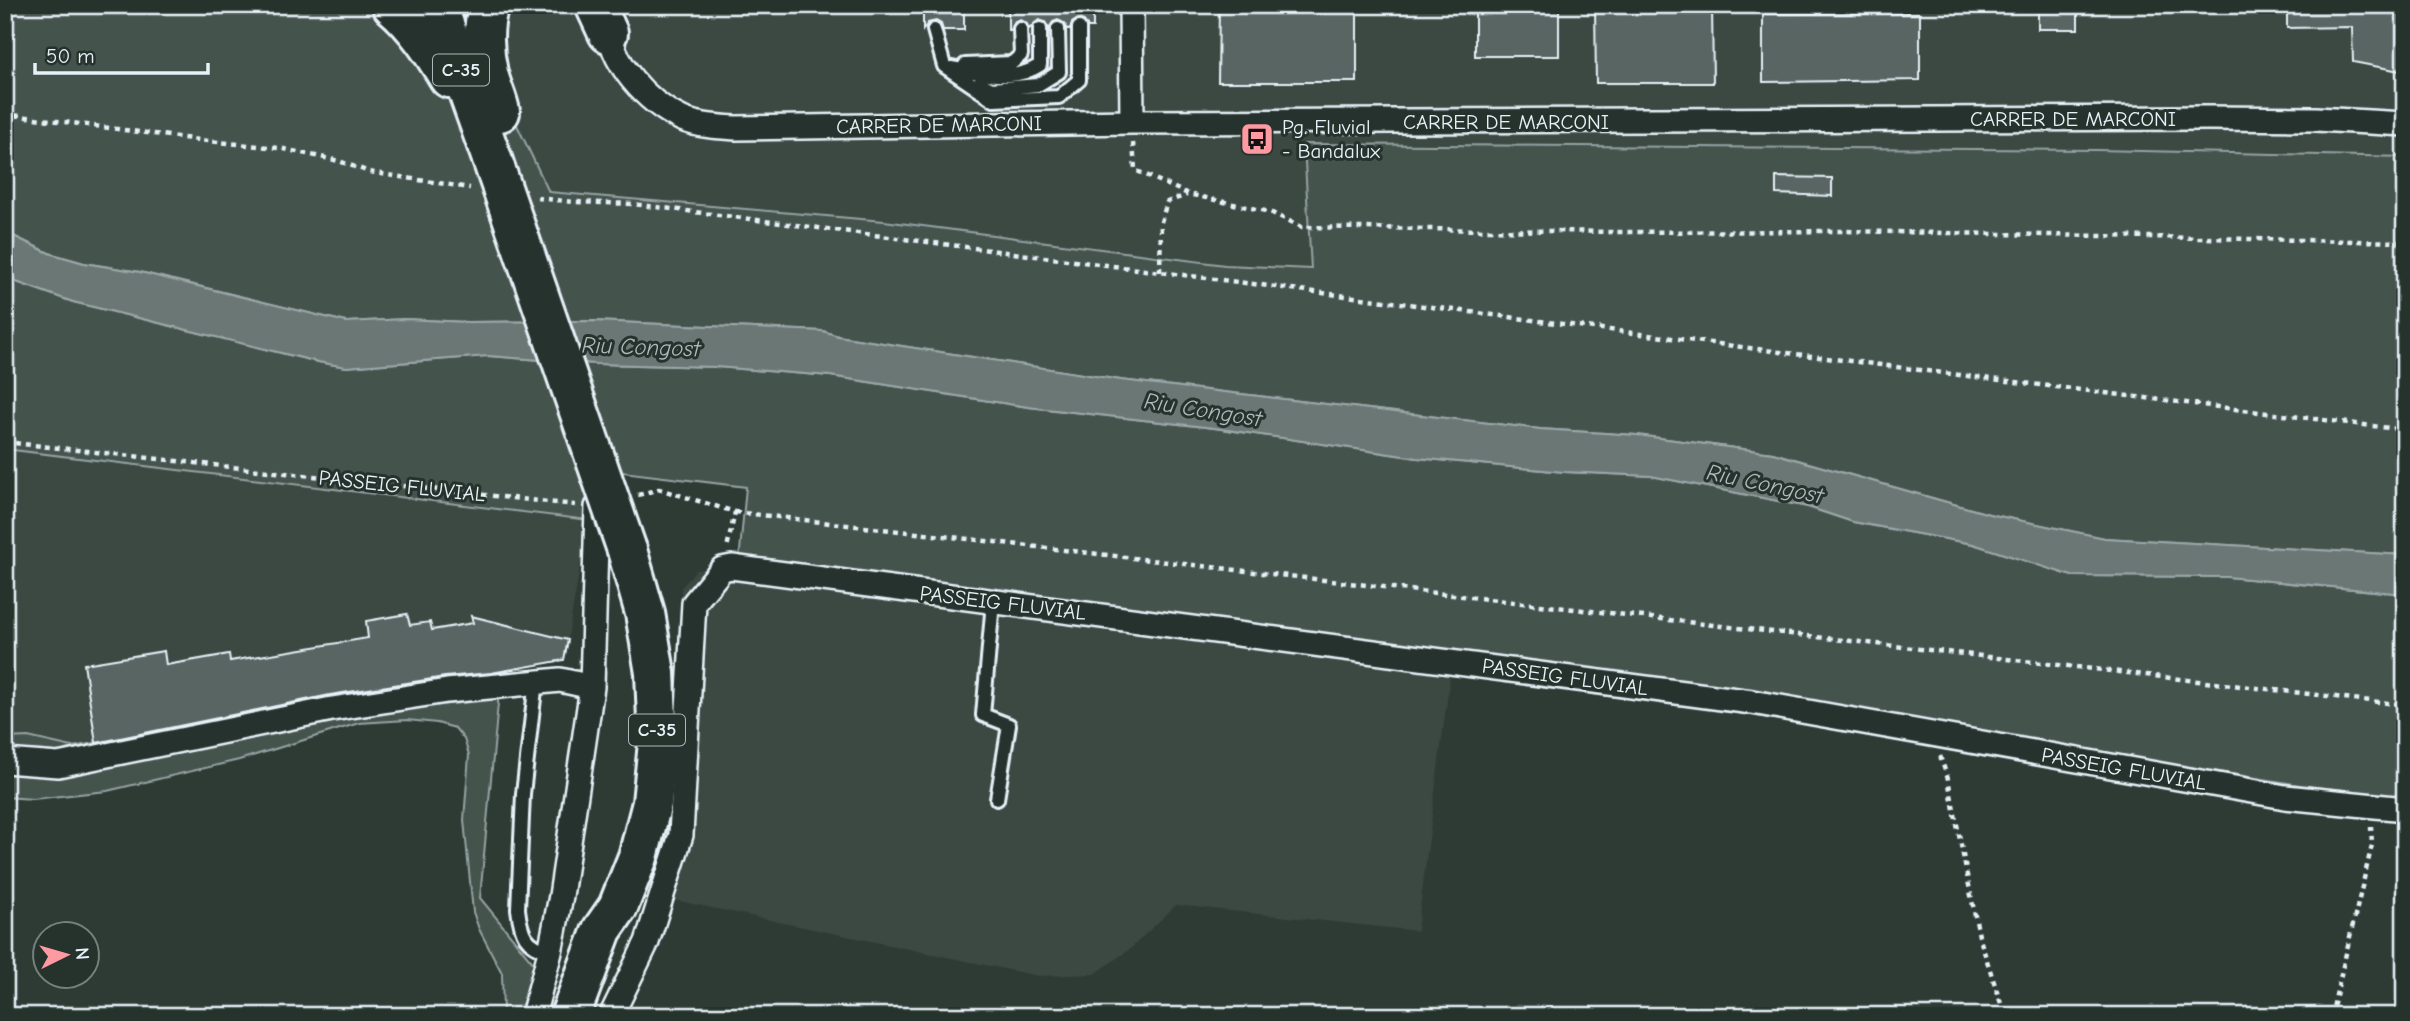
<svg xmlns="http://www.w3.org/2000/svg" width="2410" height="1021" font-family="'Comic Neue',sans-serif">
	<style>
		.built { fill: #3b4843 }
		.green { fill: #45524e; stroke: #96a2a3; stroke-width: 2 }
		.water { fill: #6b7775; stroke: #9da8a9; stroke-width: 2 }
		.building { fill: #596563; stroke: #e8f1f8; stroke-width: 2 }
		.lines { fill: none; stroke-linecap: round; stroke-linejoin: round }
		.service-casing { stroke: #e8f1f8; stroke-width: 18 }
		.minor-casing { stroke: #e8f1f8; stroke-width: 28 }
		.trunk-casing { stroke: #e8f1f8; stroke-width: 44 }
		.path { stroke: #e8f1f8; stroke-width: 4.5; stroke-dasharray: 5 5; stroke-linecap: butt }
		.service { stroke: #26332d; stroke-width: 12 }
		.minor { stroke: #26332d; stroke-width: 23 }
		.trunk { stroke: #26332d; stroke-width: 38 }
		.trunk-bridge-casing { stroke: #e8f1f8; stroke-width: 44; stroke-linecap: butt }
		.trunk-bridge { stroke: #26332d; stroke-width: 38 }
		.labels { text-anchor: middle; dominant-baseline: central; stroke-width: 6; stroke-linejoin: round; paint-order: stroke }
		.shield { fill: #26332d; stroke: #aeb8bb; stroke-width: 2 }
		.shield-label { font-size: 19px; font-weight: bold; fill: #e8f1f8 }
		.street-label { font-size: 21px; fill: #e8f1f8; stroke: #26332d }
		.poi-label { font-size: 21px; fill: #e8f1f8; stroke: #26332d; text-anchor: start }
		.water-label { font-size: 23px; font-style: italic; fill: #b0babd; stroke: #26332d }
	</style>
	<rect width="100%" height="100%" fill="#2e3b35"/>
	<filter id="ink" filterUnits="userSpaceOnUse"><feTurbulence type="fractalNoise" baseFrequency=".0143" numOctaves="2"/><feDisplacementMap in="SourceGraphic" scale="14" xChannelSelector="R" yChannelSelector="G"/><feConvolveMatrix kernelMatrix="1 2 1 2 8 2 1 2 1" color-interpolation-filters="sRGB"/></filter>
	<g filter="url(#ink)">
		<path class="built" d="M 474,5 L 2405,5 L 2405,157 L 2097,150 L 1304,144 L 1311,270 L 1225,265 L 884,221 L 549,192 L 516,123 Z
			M 5,449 L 588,520 L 564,660 L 71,747 L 28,737 L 5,738 Z
			M 739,562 L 1453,653 L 1417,931 L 1176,905 L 1130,949 L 1095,974 L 1038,976 L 650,895 L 673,815 L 681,706 L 681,588 L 696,570 Z"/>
		<path class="green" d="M 5,5 L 474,5 L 516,123 L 549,192 L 884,221 L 1225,265 L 1311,269 L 1304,144 L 2097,150 L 2405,157 L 2405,555 L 2104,538 L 1989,514 L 1773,453 L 1637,435 L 1540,429 L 1121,380 L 838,336 L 823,331 L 593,321 L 467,322 L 405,319 L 346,322 L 140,272 L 84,263 L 49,253 L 5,232 Z
			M 5,278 L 73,302 L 318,362 L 346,367 L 488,356 L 596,364 L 716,367 L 830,376 L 1028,407 L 1214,428 L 1417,458 L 1564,472 L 1651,476 L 1808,507 L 1853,522 L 1973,544 L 2072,576 L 2227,577 L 2405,594 L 2405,797 L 2325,789 L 2058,746 L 739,562 L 746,487 L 590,468 L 588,520 L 5,449 Z
			M 501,671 L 480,898 L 534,964 L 519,1016 L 503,1016 L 502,973 L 479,929 L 473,912 L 464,820 L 469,755 L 464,739 L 455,728 L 437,723 L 407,720 L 359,723 L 239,760 L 107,791 L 33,799 L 5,797 L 5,738 L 28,737 L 72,747 Z"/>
		<path class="water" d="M 5,232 L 49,253 L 84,263 L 140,272 L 346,322 L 405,319 L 467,322 L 593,321 L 823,331 L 838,336 L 1121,380 L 1540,429 L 1637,435 L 1773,453 L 1989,514 L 2105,538 L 2405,555 L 2405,594 L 2227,577 L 2072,576 L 1973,544 L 1853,522 L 1808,507 L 1651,476 L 1564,472 L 1417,458 L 1214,428 L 1028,407 L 830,376 L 716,367 L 596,364 L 488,356 L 346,367 L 318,362 L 73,302 L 5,278 Z"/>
		<path class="building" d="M 923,5 L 964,5 L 964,30 L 943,30 L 941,24 L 936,21 L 928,23 L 923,30 Z
			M 1008,5 L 1093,5 L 1093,28 L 1088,28 L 1084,21 L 1078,19 L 1072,23 L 1070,29 L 1067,29 L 1065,24 L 1058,20 L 1053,22 L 1049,29 L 1045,22 L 1039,20 L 1029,29 L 1027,24 L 1020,20 L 1015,22 L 1011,30 L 1008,30 Z
			M 1219,5 L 1357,5 L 1357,82 L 1218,82 Z
			M 1475,5 L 1559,5 L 1559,56 L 1475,56 Z
			M 1595,5 L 1712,5 L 1713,83 L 1596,83 Z
			M 2038,5 L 2078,5 L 2078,29 L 2038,29 Z
			M 2287,5 L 2405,5 L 2405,72 L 2353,62 L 2352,27 L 2287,28 Z
			M 1920,13 L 1920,80 L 1763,82 L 1763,14 Z
			M 1776,177 L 1832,178 L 1832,196 L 1776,194 Z
			M 407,614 L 410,625 L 430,622 L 432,630 L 473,623 L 471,616 L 568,640 L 564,660 L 491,673 L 445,677 L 330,695 L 96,743 L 84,664 L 164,651 L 166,665 L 229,654 L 230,661 L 368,638 L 366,621 Z"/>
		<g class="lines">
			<defs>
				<path id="service" d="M 934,30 L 944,66
					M 965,65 L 1012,63 L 1021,55 L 1020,29
					M 944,66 L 994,100 L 1059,97 L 1079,80 L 1079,28
					M 951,68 C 981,73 1013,83 1040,65 L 1040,29
					M 979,83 L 992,89 L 1038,85 L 1059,72 L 1058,29
					M 993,602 L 983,715 L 1009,725 L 997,799
					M 536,681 L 523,794 L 518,909 C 521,934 525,945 550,952"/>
				<path id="minor" d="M 1131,5 L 1132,122
					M 609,22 C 608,62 648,103 682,119 C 699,126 718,127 736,128 L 1132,122 L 2209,118 L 2316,119 L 2405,124
					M 5,761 L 58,765 L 332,709 L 447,691 L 560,680 L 592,687
					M 533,1016 L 550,952 L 561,896 L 592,687 L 597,507
					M 611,1016 L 647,942 L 681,835 L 694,603 L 722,569 L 732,567 L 1752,702 L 2285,797 L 2405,809"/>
				<path id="trunk" d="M 392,5 C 416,25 433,52 449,78
					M 437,5 L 492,159
					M 489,5 C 482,26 483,52 488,73 C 491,87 498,99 500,112
					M 595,5 L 608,33
					M 570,1016 L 602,930 L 618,907 L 638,857 L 652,803 L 658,743 L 655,673 L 645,613 L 627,550"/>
			</defs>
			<use href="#service" class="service-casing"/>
			<use href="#minor" class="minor-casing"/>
			<use href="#trunk" class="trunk-casing"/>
			<path class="path" d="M 5,114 L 199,140 L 279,148 L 339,161 L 369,172 L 470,188
				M 1133,143 L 1135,170 L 1188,194 L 1270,212 L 1302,227 L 1614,232 L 1844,231 L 2405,242
				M 537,198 L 575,202 L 633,204 L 1943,373 L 2405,430
				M 1160,272 L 1161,222 L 1167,202 L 1187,195
				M 5,442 L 575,505
				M 638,495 L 659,489 L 735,512 L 727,548
				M 735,512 L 2405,705
				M 1940,756 L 1948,779 L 1979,936 L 2005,1016
				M 2331,1016 L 2372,845 L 2371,827"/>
			<use href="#service" class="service"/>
			<use href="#minor" class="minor"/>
			<use href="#trunk" class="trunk"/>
			<defs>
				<path id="trunk-bridge" d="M 492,159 L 627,550"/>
			</defs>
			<use href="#trunk-bridge" class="trunk-bridge-casing"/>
			<use href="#trunk-bridge" class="trunk-bridge"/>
		</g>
	</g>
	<defs>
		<symbol id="bus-square" viewBox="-11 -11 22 22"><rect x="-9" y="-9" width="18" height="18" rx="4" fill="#ff9aa2" stroke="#26332d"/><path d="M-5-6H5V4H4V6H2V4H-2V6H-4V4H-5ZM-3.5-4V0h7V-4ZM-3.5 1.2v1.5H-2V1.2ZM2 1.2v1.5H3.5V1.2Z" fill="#111"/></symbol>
	</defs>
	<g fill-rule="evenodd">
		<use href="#bus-square" x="1238" y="120" width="38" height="38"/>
	</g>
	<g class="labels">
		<g class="shield">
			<rect x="433" y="54.5" width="56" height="31" rx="5"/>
			<rect x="629" y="714.5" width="56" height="31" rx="5"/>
		</g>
		<g class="shield-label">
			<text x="461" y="70">C-35</text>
			<text x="657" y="730">C-35</text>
		</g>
		<g class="street-label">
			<text x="2073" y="119">CARRER DE MARCONI</text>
			<text x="1506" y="122">CARRER DE MARCONI</text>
			<text transform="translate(939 125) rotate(-1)">CARRER DE MARCONI</text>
			<text transform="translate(402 486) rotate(6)">PASSEIG FLUVIAL</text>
			<text transform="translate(1003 603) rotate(7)">PASSEIG FLUVIAL</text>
			<text transform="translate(1565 677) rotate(8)">PASSEIG FLUVIAL</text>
			<text transform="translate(2124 769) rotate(10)">PASSEIG FLUVIAL</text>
		</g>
		<g class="poi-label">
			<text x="1282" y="127">Pg. Fluvial<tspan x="1282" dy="24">- Bandalux</tspan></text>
		</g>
		<g class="water-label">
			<text transform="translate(641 347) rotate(2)">Riu Congost</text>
			<text transform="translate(1203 410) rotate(9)">Riu Congost</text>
			<text transform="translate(1765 484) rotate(12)">Riu Congost</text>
		</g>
	</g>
	<rect width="2410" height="1021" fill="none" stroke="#26332d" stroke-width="28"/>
	<rect x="14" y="14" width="2382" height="993" fill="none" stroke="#e8f1f8" stroke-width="2.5" filter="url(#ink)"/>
	<g transform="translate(66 955) rotate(85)"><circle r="33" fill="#26332d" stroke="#747f7e" stroke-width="2"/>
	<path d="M0-5L12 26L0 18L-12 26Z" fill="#ff9aa2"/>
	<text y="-10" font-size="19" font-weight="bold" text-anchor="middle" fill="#e8f1f8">N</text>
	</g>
	<path d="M35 63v10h173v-10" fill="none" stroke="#e8f1f8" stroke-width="3.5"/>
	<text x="46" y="63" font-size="21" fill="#e8f1f8" stroke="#26332d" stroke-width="5" paint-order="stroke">50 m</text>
</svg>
